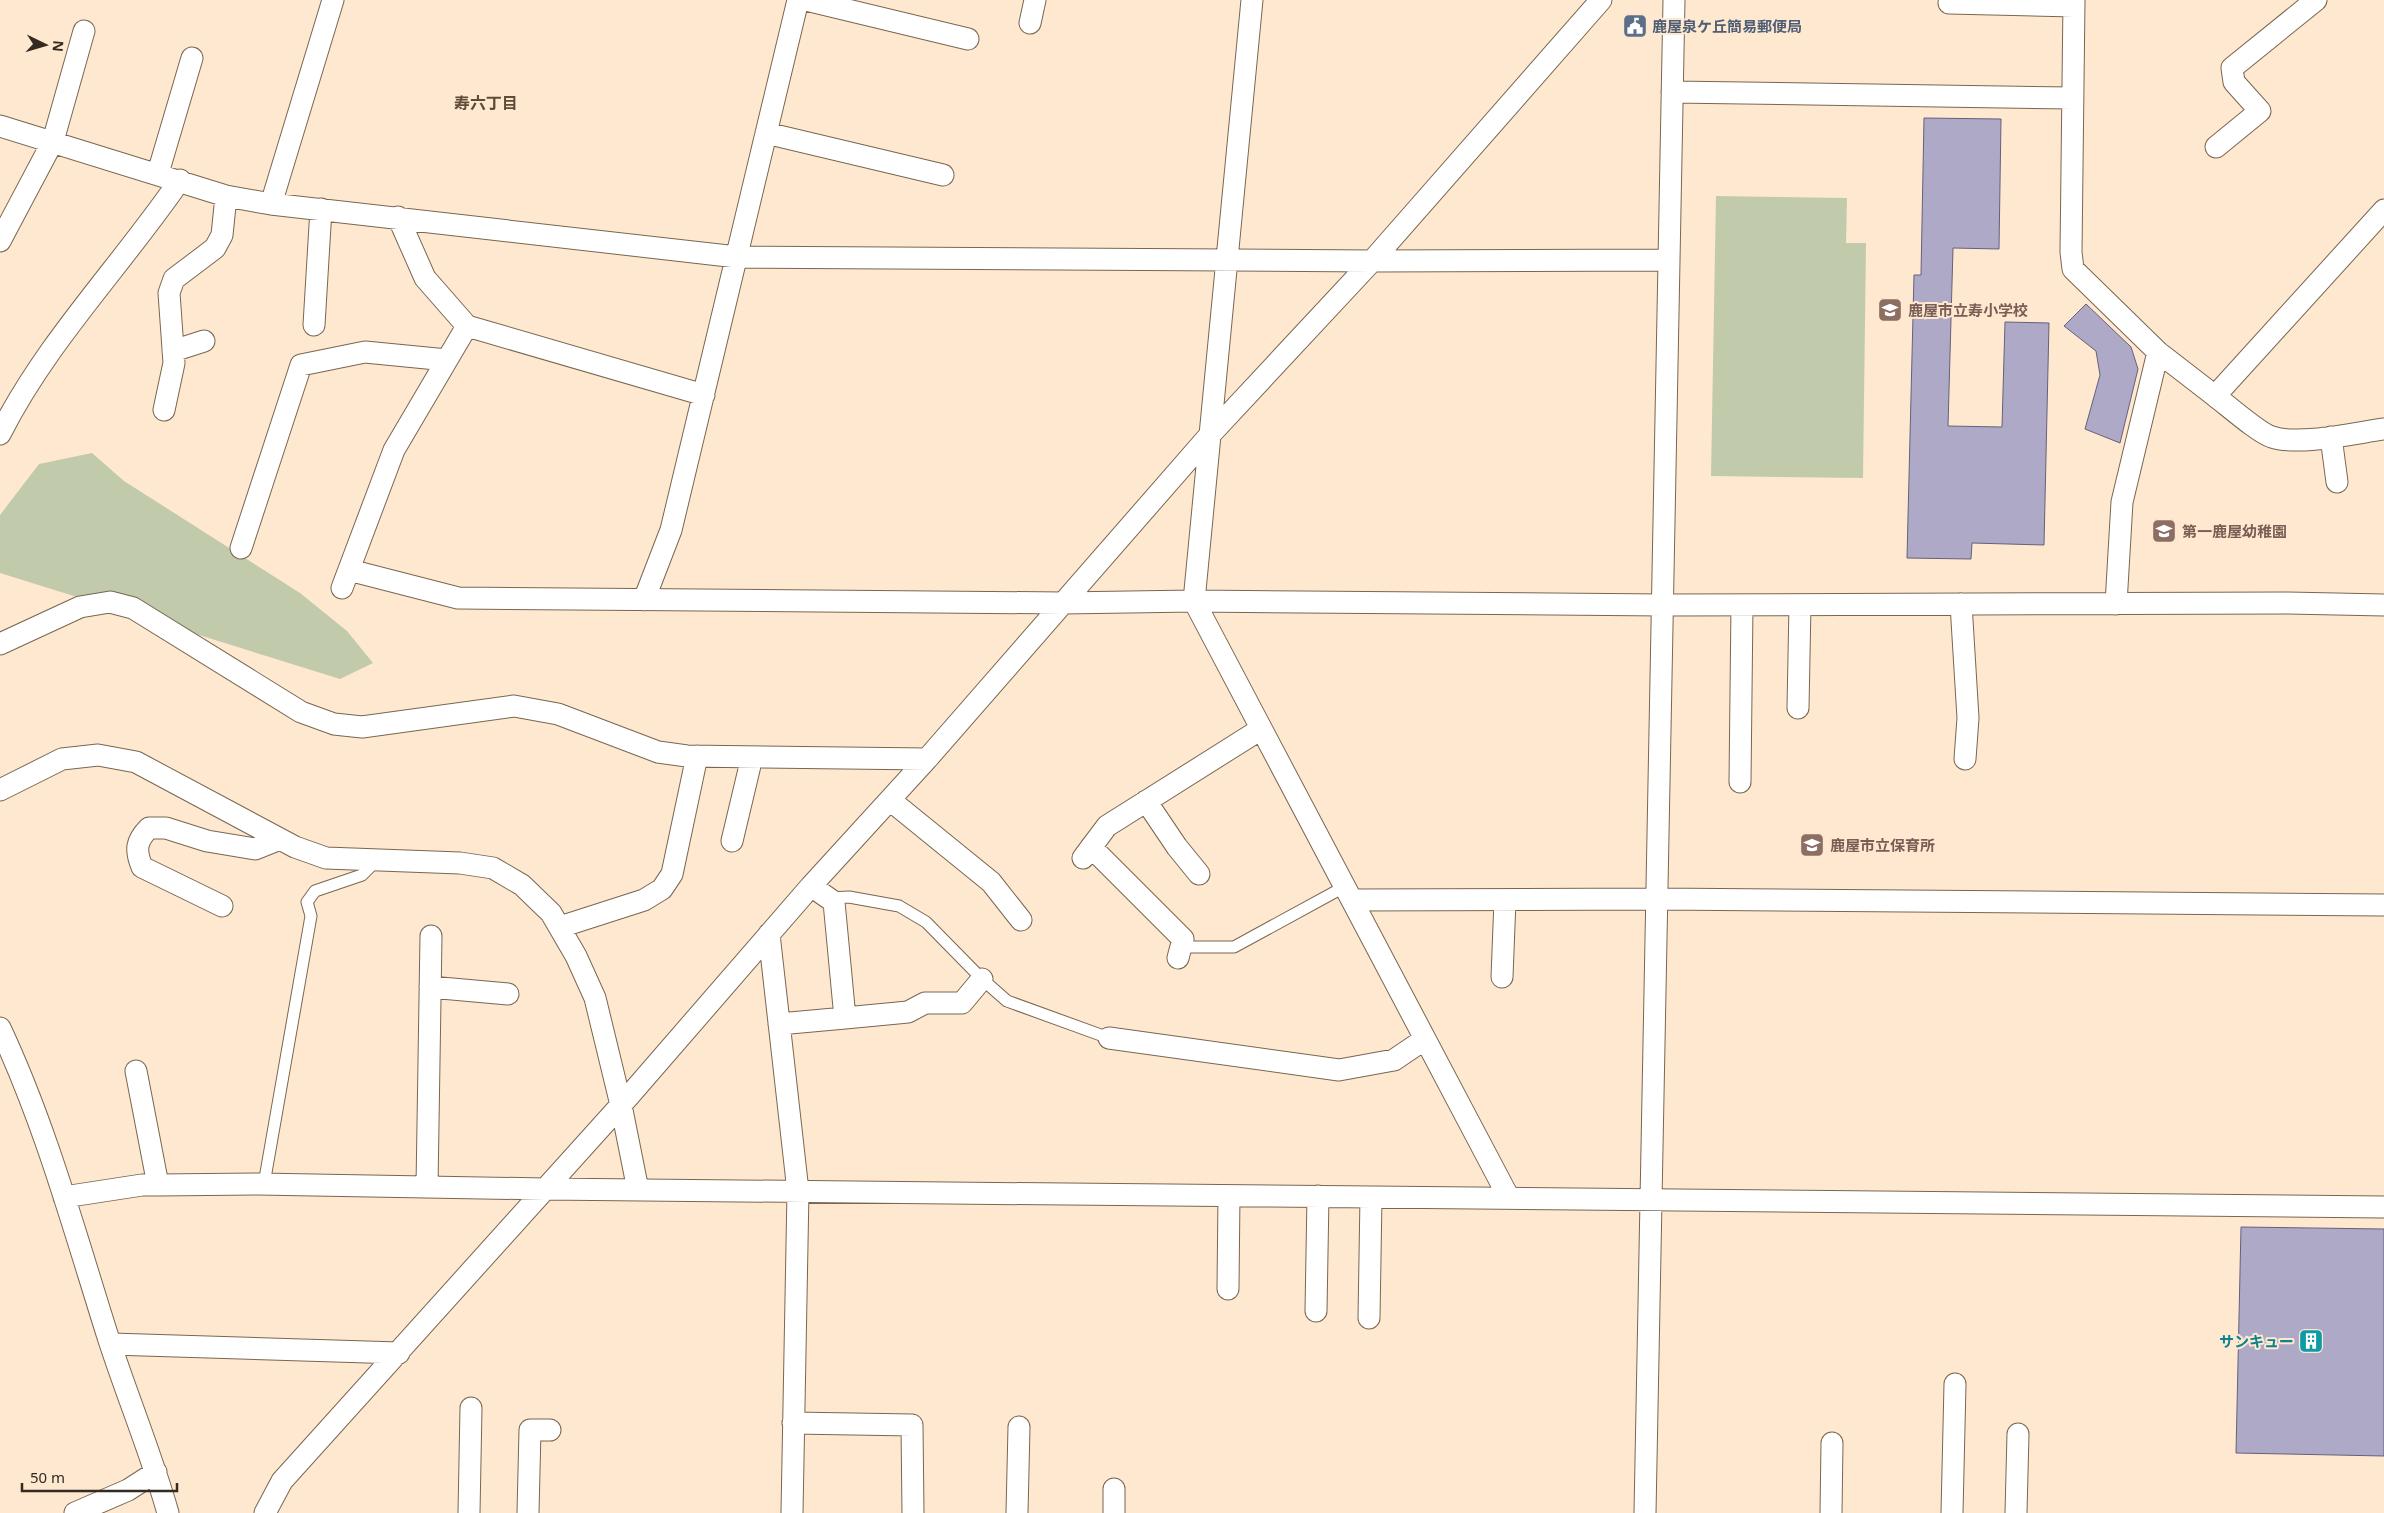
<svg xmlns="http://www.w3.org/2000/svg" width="2384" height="1513" font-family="'Noto Sans','Noto Sans JP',sans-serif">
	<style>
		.green { fill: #c1cbab }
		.building { fill: #aea9c6; stroke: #65617a }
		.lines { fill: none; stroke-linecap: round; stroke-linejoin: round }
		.lane-casing { stroke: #796651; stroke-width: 13 }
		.street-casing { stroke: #796651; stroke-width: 23 }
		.lane { stroke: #fff; stroke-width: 11 }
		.street { stroke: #fff; stroke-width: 21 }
		.labels { text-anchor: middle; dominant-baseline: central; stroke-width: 4; stroke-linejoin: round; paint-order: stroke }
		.service-label { font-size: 15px; font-weight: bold; fill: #4e5e75; stroke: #fee8d0; text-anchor: start }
		.education-label { font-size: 15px; font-weight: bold; fill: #785e54; stroke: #fee8d0; text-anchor: start }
		.culture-label { font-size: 15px; font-weight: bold; fill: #0d838f; stroke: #fee8d0; text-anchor: end }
		.neighbourhood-label { font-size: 16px; font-weight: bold; fill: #5f4c38; stroke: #fee8d0 }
	</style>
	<rect width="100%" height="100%" fill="#fee8d0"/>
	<path class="green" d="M 1716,196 L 1847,198 L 1846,243 L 1866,243 L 1863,478 L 1711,476 Z
		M 92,453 L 124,481 L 300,593 L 347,631 L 373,663 L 340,679 L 0,573 L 0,515 L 39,464 Z"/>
	<path class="building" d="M 1924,118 L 2001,119 L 1999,249 L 1953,248 L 1948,426 L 2002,427 L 2005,322 L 2049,323 L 2044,545 L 1972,543 L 1971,559 L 1907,558 L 1914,275 L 1921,275 Z
		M 2086,304 L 2131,347 L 2138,369 L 2120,443 L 2085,429 L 2100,375 L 2096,351 L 2064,326 Z
		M 2241,1227 L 2384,1229 L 2384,1456 L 2236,1453 Z"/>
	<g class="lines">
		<defs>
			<path id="lane" d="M 829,898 L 849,897 L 899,906 L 926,922 L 982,979 L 1007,1001 L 1109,1038
				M 1181,947 L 1234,947 L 1344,887
				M 264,1184 L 311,916 L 307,902 L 315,891 L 362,875 L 377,860"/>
			<path id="street" d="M 806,0 L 968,39
				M 1252,0 L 1194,601 L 1509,1198
				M 2074,0 L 2071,252 L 2073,269 L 2158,352 L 2215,396 L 2384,210
				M 1949,3 L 2074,6
				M 1030,23 L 1035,0
				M 1672,92 L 2072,98
				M 0,126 L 226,196 L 271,204 L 737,257 L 1372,261 L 1669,260
				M 766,133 L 943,175
				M 2216,147 L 2260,111 L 2234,82 L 2232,68 L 2316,0
				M 158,173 L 192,58
				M 271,204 L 333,0
				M 398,217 L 425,278 L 467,326
				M 0,241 L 53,141 L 84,31
				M 314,325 L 321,209
				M 173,351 L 204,341
				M 2215,396 C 2227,405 2260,434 2272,437 C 2299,446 2355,433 2384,429
				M 164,410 L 174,363 L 169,293 L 174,279 L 215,248 L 222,235 L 226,196
				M 0,434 C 47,341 121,266 180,180
				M 2331,437 L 2337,482
				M 241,548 L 301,365 L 365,352 L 447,360
				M 349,570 L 458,598 L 1063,603 L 1194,601 L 1663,605 L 2288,603 L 2384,605
				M 342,588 L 394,450 L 467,326 L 704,395
				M 644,600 L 671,530 L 798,0
				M 1961,604 L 1968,718 L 1965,759
				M 2116,604 L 2122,502 L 2158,352
				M 0,644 L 80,607 L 110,602 L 133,608 L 301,712 L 334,724 L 362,727 L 514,706 L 558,714 L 658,752 L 687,756 L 927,759
				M 1798,708 L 1800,605
				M 1740,782 L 1742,605
				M 0,790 L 62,759 L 98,755 L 136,762 L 295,847 L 326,858 L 460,863 L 493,868 L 522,885 L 551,913 L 576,956 L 595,998 L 621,1105 L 638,1190
				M 890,800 L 991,882 L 1021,920
				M 1146,801 L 1177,847 L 1199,874
				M 732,841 L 752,757
				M 1091,847 L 1183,939 L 1178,958
				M 1083,858 L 1107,826 L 1261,729
				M 1352,900 L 1658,899 L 2384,905
				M 222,906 L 142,867 C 135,850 136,841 149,828 L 166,828 L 207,841 L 255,849 L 280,839
				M 560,927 L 644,900 L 662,889 L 672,874 L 697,756
				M 769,934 L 798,1191 L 792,1513
				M 1502,977 L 1505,900
				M 430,987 L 508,994
				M 845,1018 L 908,1012 L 925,1003 L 962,1003 L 982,979
				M 779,1024 L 845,1018 L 834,902 L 811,886
				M 0,1028 C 46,1126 75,1233 108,1337 C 127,1396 151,1453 168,1513
				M 1109,1038 L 1339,1070 L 1394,1060 L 1425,1039
				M 136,1071 L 158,1185
				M 427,1187 L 431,936
				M 64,1197 L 142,1185 L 158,1185 L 258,1184 L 545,1189 L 2384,1207
				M 1228,1289 L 1229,1196
				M 1316,1311 L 1318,1196
				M 1369,1318 L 1371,1197
				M 111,1344 L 399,1353
				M 793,1423 L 912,1425 L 913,1513
				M 75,1513 L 128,1490 L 156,1472
				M 265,1513 L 282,1481 L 629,1096 L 811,886 L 927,759 L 1208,437 L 1372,261 L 1601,0
				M 469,1513 L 471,1408
				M 528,1513 L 530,1430 L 550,1430
				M 1017,1513 L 1019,1427
				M 1114,1513 L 1114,1489
				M 1645,1513 L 1674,0
				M 1831,1513 L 1832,1443
				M 1952,1513 L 1955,1384
				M 2016,1513 L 2018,1434"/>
		</defs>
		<use href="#lane" class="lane-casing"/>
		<use href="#street" class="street-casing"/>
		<use href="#lane" class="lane"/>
		<use href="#street" class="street"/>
	</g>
	<defs>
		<symbol id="civic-square" viewBox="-11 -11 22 22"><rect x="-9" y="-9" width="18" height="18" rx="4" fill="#5c6f8a" stroke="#fee8d0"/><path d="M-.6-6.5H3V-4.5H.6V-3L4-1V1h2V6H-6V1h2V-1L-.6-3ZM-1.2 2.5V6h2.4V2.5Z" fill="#fff"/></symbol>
		<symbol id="school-square" viewBox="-11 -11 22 22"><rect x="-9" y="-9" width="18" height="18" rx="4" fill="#8d6e63" stroke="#fee8d0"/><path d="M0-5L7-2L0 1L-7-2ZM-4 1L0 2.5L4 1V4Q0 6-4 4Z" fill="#fff"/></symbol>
		<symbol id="building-square" viewBox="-11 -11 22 22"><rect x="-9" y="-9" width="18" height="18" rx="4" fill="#0f9aa8" stroke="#fee8d0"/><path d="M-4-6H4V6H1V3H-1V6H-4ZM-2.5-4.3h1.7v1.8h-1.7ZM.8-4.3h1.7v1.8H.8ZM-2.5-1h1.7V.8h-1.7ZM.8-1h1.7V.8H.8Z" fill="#fff"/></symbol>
	</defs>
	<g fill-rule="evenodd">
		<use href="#civic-square" x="1621" y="12" width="28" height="28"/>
		<use href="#school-square" x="1876" y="296" width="28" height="28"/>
		<use href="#school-square" x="2150" y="517" width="28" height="28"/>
		<use href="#school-square" x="1798" y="831" width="28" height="28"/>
		<use href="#building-square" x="2297" y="1327" width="28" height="28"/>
	</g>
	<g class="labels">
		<g class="service-label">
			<text x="1652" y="26">鹿屋泉ケ丘簡易郵便局</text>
		</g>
		<g class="education-label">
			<text x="1908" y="310">鹿屋市立寿小学校</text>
			<text x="2182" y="531">第一鹿屋幼稚園</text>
			<text x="1830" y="845">鹿屋市立保育所</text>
		</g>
		<g class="culture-label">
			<text x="2294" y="1341">サンキュー</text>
		</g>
		<g class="neighbourhood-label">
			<text x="486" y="103">寿六丁目</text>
		</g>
	</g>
	<g transform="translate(45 45) rotate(95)" stroke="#fee8d0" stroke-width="4" paint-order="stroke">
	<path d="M0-4L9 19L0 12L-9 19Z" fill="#332b22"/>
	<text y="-8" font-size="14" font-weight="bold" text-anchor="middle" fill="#332b22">N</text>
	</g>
	<path d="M22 1483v8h155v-8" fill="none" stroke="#332b22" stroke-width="2.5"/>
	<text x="30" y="1483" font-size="15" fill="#332b22" stroke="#fee8d0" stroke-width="4" paint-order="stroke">50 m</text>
</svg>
